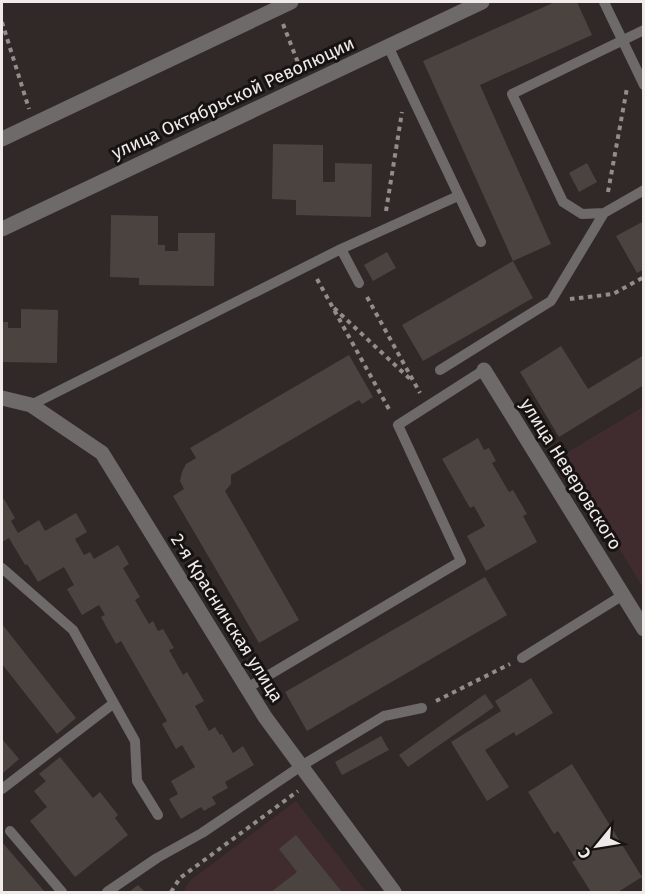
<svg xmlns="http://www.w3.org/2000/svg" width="645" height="894" font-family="'Fira Sans',sans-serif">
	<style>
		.commercial { fill: #402c2e }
		.building { fill: #4b4340 }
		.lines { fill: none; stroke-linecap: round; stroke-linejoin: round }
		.path { stroke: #928c8b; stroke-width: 4; stroke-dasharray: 4.5 4.5; stroke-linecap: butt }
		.lane { stroke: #6e6a6a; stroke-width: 10 }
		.street { stroke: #6e6a6a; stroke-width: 15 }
		.labels { text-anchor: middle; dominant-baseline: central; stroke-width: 6; stroke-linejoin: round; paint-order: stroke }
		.street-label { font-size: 18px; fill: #f0ebea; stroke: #161311 }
	</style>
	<rect width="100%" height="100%" fill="#302927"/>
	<path class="commercial" d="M 643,407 L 643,588 L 563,455 Z
		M 296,801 L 366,892 L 183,892 L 191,880 Z"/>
	<path class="building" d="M 555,2 L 577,2 L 592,35 L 480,85 L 551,244 L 513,261 L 423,61 Z
		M 273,144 L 323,145 L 323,182 L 335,182 L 335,163 L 372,164 L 371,217 L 296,215 L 296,200 L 272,199 Z
		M 587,163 L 597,182 L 579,192 L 569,173 Z
		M 111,215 L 158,216 L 158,245 L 165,245 L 165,251 L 178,251 L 178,233 L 215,233 L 214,286 L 139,285 L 139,278 L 110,277 Z
		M 644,221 L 644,269 L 637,273 L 616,236 Z
		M 387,252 L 396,268 L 373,281 L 364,265 Z
		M 513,261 L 533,298 L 423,361 L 402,325 Z
		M 21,309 L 58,310 L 57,363 L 2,362 L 2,322 L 8,322 L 8,328 L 21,328 Z
		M 561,346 L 588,389 L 644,355 L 644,385 L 559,437 L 520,372 Z
		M 349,355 L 373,397 L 362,404 L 359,400 L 231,475 L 231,484 L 225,491 L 299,620 L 259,643 L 173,496 L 184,489 L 180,481 L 182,472 L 186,464 L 196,458 L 190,448 Z
		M 478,438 L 484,450 L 489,448 L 496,461 L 492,463 L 509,492 L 513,490 L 527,514 L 523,516 L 537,542 L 486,571 L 467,536 L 485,526 L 474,506 L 470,508 L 442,459 Z
		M 4,499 L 15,518 L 11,521 L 18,533 L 39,520 L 45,531 L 76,513 L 87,532 L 75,539 L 84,555 L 90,552 L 94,559 L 118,545 L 129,564 L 123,568 L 140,597 L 135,600 L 149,624 L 153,621 L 158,631 L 163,629 L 174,648 L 169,650 L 183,675 L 187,672 L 204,701 L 195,706 L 209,731 L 215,727 L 220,735 L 222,734 L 233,753 L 243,746 L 254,765 L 225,782 L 228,788 L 212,797 L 216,804 L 204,811 L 201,807 L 181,819 L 169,799 L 178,794 L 171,781 L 195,767 L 182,745 L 176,749 L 162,724 L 167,721 L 121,641 L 116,644 L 101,617 L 105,615 L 99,605 L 82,615 L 67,589 L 74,585 L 64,567 L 38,582 L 27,564 L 25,565 L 9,538 L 2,542 L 2,500 Z
		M 485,577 L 507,615 L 307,731 L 285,692 Z
		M 2,624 L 76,718 L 57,734 L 2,664 Z
		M 531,678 L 553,713 L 516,736 L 514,732 L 485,750 L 509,787 L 487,801 L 451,742 L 501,711 L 495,701 Z
		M 485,694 L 494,707 L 408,767 L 399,755 Z
		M 381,736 L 389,750 L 342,775 L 335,762 Z
		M 2,739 L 19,759 L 2,774 Z
		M 60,757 L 93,798 L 100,792 L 118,815 L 115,818 L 128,835 L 75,877 L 30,821 L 47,807 L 34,791 L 46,781 L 39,774 Z
		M 572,764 L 642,877 L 618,892 L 591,892 L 572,862 L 576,860 L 558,831 L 554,834 L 528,792 Z
		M 296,835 L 342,892 L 271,892 L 297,872 L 279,849 Z
		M 2,842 L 45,892 L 2,892 Z
		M 138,885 L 145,892 L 129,892 Z"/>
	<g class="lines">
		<path class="path" d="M 2,22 L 29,109
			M 283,24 L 300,68
			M 608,192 L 627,88
			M 386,211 L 402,112
			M 317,279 L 390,411
			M 367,297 L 420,393
			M 570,299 L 613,294 L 644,277
			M 334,308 L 410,379
			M 436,701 L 510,664
			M 171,892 L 180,878 L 298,791"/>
		<path class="lane" d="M 604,2 L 644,85
			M 388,46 L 481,242
			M 604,213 L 582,214 L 563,202 L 512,94 L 644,30
			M 341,249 L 359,283
			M 440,370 L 551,301 L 604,213 L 644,190
			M 31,405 L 341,249 L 458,196
			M 2,568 L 73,630 L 135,741 L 137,781 L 158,815
			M 522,658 L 623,595
			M 247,688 L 461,561 L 398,425 L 484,370
			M 2,789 L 114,703
			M 10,831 L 62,892
			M 107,892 L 157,858 L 202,833 L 301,766 L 384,716 L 422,708"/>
		<path class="street" d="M 2,139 L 291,2
			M 2,229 L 482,2
			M 484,370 L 644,629
			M 2,398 L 31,405 L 102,453 L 265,717 L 394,892"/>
	</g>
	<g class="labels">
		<g class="street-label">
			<text transform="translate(233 98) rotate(-25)">улица Октябрьской Революции</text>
			<text transform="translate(571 474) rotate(58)">улица Неверовского</text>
			<text transform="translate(227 618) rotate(58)">2-я Краснинская улица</text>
		</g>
	</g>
	<rect width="645" height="894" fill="none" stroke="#f0ebea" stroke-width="6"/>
	<g transform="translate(597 846) rotate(240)" stroke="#161311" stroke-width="4.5" paint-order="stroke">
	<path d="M0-4.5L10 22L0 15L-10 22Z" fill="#f0ebea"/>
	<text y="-9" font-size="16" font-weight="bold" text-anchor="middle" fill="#f0ebea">С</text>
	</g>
</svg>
